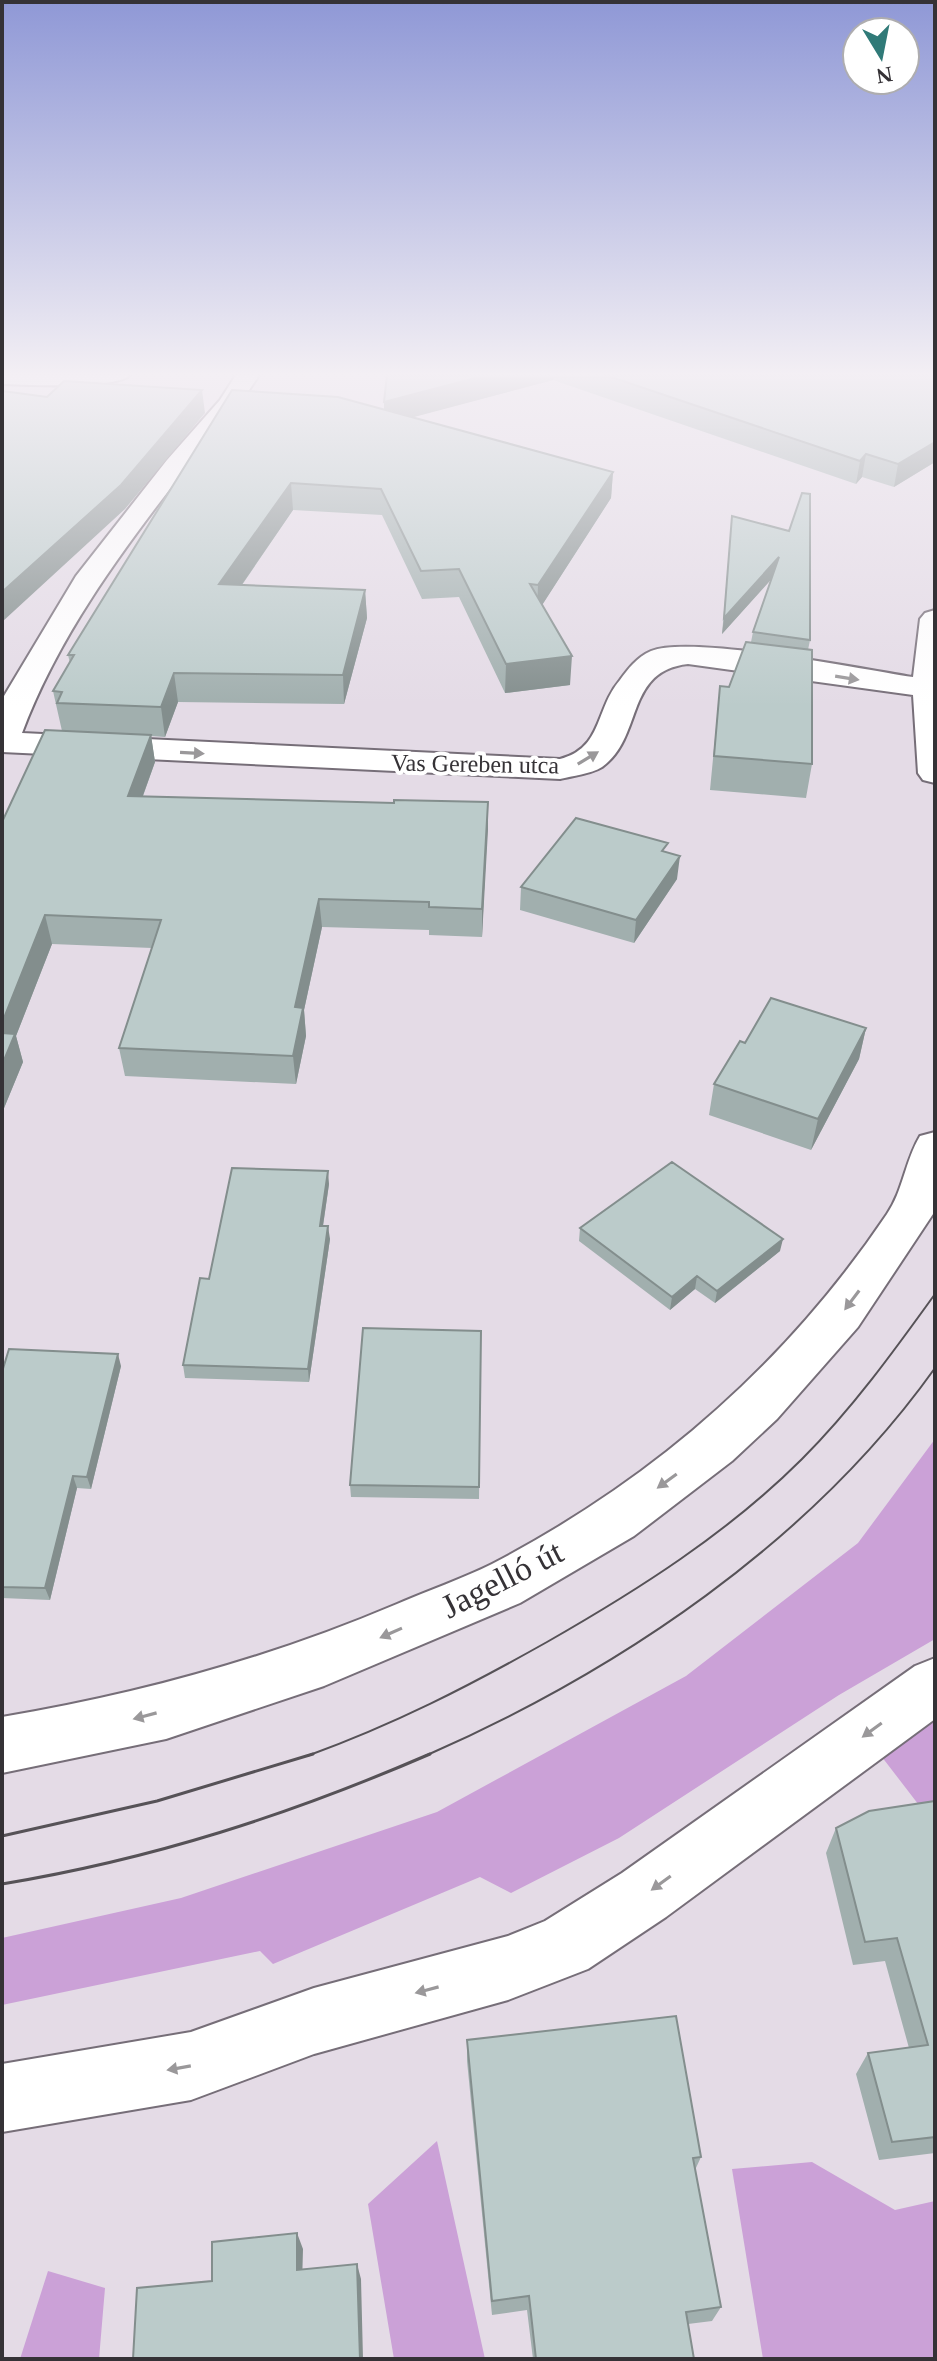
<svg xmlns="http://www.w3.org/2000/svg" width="937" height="2361" font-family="Georgia,serif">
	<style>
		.green { fill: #cba1d7 }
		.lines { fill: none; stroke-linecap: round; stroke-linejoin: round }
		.street-casing { stroke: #766e78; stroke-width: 4 }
		.street { fill: #fff; fill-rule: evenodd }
		.tram-far1 { stroke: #565257; stroke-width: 2 }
		.tram { stroke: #565257; stroke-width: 3 }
		.wall { fill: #a1afae }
		.shaded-wall { fill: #838e8d }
		.building { fill: #bbcbca; stroke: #838e8d; stroke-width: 2 }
		.oneway { fill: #9a989a }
		.labels { text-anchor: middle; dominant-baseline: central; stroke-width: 8; stroke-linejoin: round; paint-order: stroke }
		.far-street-label { font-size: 24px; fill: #353236; stroke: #fff }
		.near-street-label { font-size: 34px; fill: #353236; stroke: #fff }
	</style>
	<rect width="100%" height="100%" fill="#e4dbe6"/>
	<path class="green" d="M 935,1439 L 935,1639 L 839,1695 L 619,1838 L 511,1893 L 480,1877 L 273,1964 L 260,1951 L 2,2005 L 2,1938 L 181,1898 L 437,1812 L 686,1676 L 858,1543 Z
		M 935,1706 L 935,1812 L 925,1813 L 875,1748 Z
		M 437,2141 L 485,2359 L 394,2359 L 368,2204 Z
		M 812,2162 L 895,2210 L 935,2201 L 935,2359 L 763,2359 L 732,2169 Z
		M 48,2271 L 105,2288 L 99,2359 L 20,2359 Z"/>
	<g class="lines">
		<defs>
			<path id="street" d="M 2,375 L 130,375 C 118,389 24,385 2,384 Z
				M 236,375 L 259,375 C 237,410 209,440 183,472 C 120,553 58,637 22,733 L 560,759 C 603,748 595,709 620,680 C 628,669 637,657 651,651 C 692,635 861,669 913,677 L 920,619 L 925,613 L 935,610 L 935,783 L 923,780 L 918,773 L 913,695 L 688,664 C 624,671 644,737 602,767 C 591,774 572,776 560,779 L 2,752 L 4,696 L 76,576 L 167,460 L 220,400 Z
				M 935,1132 L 935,1211 L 858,1327 L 777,1419 L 732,1461 L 634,1536 L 520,1603 L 324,1686 L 166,1739 L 2,1773 L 2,1717 C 139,1694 270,1658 397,1604 C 429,1590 462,1579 492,1564 C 653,1480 786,1364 887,1214 C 903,1191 905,1161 920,1136 Z
				M 935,1658 L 935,1719 L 666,1917 L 588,1969 L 508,2000 L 314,2054 L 191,2100 L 2,2132 L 2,2064 L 191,2032 L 314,1988 L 508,1936 L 545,1921 L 622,1873 L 915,1666 Z"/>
		</defs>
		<use href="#street" class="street-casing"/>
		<use href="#street" class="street"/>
		<path class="tram-far1" d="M 307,1756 C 395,1724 467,1687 547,1642 C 638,1590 728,1533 802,1459 C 852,1409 894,1351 935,1294
			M 425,1756 C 619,1671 811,1542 935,1368"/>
		<path class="tram" d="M 2,1836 L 157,1801 L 313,1754
			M 2,1884 C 153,1859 289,1815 430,1754"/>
	</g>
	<path class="wall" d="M 387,375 L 935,375 L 935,462 L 894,487 L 862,477 L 856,484 L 553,380 L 412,417 L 613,472 L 611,498 L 542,605 L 570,685 L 505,693 L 459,597 L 422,599 L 382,515 L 293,510 L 242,585 L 365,590 L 367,618 L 344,704 L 178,702 L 165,737 L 151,736 L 155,762 L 143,796 L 394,803 L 488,802 L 482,937 L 429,935 L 429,930 L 322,927 L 304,1010 L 306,1036 L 296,1084 L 125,1076 L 119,1048 L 152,948 L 52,944 L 16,1036 L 23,1062 L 2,1113 L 62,731 L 53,691 L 70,663 L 68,655 L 384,410 Z
		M 732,516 L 810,640 L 808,650 L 812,764 L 806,798 L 710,790 L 720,686 L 729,687 L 751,642 L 753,632 L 771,579 L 722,634 Z
		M 667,853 L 677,879 L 634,943 L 520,910 L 521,887 Z
		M 866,1028 L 859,1059 L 811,1150 L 709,1115 L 714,1084 Z
		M 329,1184 L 323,1226 L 330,1239 L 309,1382 L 185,1378 L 183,1365 L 209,1279 Z
		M 580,1228 L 780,1251 L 715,1303 L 695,1289 L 670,1310 L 579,1241 Z
		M 481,1331 L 479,1499 L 351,1497 L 350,1485 Z
		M 121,1366 L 91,1489 L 77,1488 L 50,1600 L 2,1598 L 2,1372 Z
		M 935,1801 L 935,2153 L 879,2160 L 856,2074 L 868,2053 L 909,2048 L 885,1961 L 853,1965 L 826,1853 L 836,1828 Z
		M 467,2040 L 701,2157 L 695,2170 L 721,2307 L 712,2321 L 688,2324 L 694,2359 L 533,2359 L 527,2310 L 492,2315 L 467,2061 Z"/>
	<path class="shaded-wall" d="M 487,375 L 553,375 L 553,380 L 384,425 L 384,402 Z
		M 202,390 L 205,413 L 125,509 L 2,622 L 2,592 Z
		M 935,442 L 935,462 L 894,487 L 898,464 Z
		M 866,454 L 862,477 L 856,484 L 860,461 Z
		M 613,472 L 611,498 L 537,613 L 538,585 Z
		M 291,483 L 293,510 L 223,612 L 219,584 Z
		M 779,557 L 777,573 L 722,634 L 724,618 Z
		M 365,590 L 367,618 L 344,704 L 343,675 Z
		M 572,656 L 570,685 L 505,693 L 506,664 Z
		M 174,673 L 178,702 L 165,737 L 161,707 Z
		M 151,735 L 155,762 L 133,823 L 128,796 Z
		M 488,802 L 488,830 L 482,937 L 482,909 Z
		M 680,856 L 677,879 L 634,943 L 636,920 Z
		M 319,899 L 322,927 L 304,1010 L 306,1036 L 296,1084 L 293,1056 L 295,1007 Z
		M 45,915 L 52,944 L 16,1036 L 23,1062 L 2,1113 L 2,1023 Z
		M 866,1028 L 859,1059 L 811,1150 L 818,1119 Z
		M 328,1171 L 329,1184 L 321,1239 L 320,1226 Z
		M 328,1226 L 330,1239 L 309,1382 L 308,1369 Z
		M 783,1239 L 780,1251 L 715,1303 L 717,1291 Z
		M 697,1276 L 695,1289 L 670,1310 L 672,1297 Z
		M 118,1354 L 121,1366 L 91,1489 L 87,1477 Z
		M 73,1476 L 77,1488 L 50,1600 L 45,1588 Z
		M 297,2233 L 303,2249 L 302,2285 L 297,2270 Z
		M 357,2264 L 361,2279 L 363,2359 L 360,2359 Z"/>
	<path class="building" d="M 387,375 L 487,375 L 384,402 Z
		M 605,375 L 935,375 L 935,442 L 898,464 L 866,454 L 860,461 Z
		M 64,381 L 202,390 L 121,485 L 2,592 L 2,391 L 47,397 Z
		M 232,390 L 338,397 L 613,472 L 538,585 L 530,584 L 572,656 L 506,664 L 459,569 L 421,571 L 381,489 L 291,483 L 219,584 L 365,590 L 343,675 L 174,673 L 161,707 L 57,703 L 62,692 L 53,691 L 74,655 L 68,655 Z
		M 802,493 L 810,494 L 810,640 L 753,632 L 779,557 L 724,618 L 732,516 L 789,531 Z
		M 746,642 L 812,650 L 812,764 L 714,756 L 720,686 L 729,687 Z
		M 45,730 L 151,735 L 128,796 L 394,803 L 394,800 L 488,802 L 482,909 L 429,907 L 429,902 L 319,899 L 295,1007 L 303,1008 L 293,1056 L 119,1048 L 161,920 L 45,915 L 2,1023 L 2,822 Z
		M 576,818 L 668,843 L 662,851 L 680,856 L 636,920 L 521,887 Z
		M 771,998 L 866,1028 L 818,1119 L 714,1084 L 740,1041 L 745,1043 Z
		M 2,1033 L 15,1034 L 2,1065 Z
		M 672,1162 L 783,1239 L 717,1291 L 697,1276 L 672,1297 L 580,1228 Z
		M 232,1168 L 328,1171 L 320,1226 L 328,1226 L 308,1369 L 183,1365 L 200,1278 L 209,1279 Z
		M 363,1328 L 481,1331 L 479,1487 L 350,1485 Z
		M 9,1349 L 118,1354 L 87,1477 L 73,1476 L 45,1588 L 2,1587 L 2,1372 Z
		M 935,1801 L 935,2137 L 892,2142 L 868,2053 L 928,2045 L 897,1938 L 865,1942 L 836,1828 L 869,1811 Z
		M 676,2016 L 701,2157 L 693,2158 L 721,2307 L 686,2312 L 694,2359 L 536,2359 L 529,2296 L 492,2301 L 467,2040 Z
		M 297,2233 L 297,2270 L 357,2264 L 360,2359 L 133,2359 L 137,2288 L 212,2281 L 212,2242 Z"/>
	<defs><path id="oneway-solid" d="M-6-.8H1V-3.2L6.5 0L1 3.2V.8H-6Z" transform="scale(2)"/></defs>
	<g class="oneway">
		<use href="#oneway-solid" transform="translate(847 678) rotate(9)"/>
		<use href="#oneway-solid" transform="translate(192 753) rotate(3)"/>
		<use href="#oneway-solid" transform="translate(588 758) rotate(-31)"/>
		<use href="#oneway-solid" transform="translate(852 1300) rotate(127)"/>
		<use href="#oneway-solid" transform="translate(667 1481) rotate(144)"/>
		<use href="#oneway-solid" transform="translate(391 1633) rotate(156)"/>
		<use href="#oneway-solid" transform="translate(145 1716) rotate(165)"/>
		<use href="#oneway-solid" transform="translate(872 1730) rotate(144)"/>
		<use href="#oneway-solid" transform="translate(661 1883) rotate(144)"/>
		<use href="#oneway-solid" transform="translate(427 1990) rotate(165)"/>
		<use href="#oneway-solid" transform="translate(179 2068) rotate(170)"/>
	</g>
	<linearGradient id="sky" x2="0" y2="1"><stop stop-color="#8f98d6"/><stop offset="0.53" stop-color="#f3eff4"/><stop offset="1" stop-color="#f3eff4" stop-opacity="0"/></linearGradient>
	<rect width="937" height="706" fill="url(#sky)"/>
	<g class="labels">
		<g class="far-street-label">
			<text transform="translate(475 764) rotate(1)">Vas Gereben utca</text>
		</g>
		<g class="near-street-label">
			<text transform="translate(502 1579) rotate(-27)">Jagelló út</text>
		</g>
	</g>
	<rect width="937" height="2361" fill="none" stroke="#353236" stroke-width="8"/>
	<g transform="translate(881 56) rotate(170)"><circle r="38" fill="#ffffff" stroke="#aeadaf" stroke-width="2"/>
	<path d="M0-6L14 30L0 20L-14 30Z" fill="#307a78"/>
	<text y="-12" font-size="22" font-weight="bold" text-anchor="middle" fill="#353236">N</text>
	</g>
</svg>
